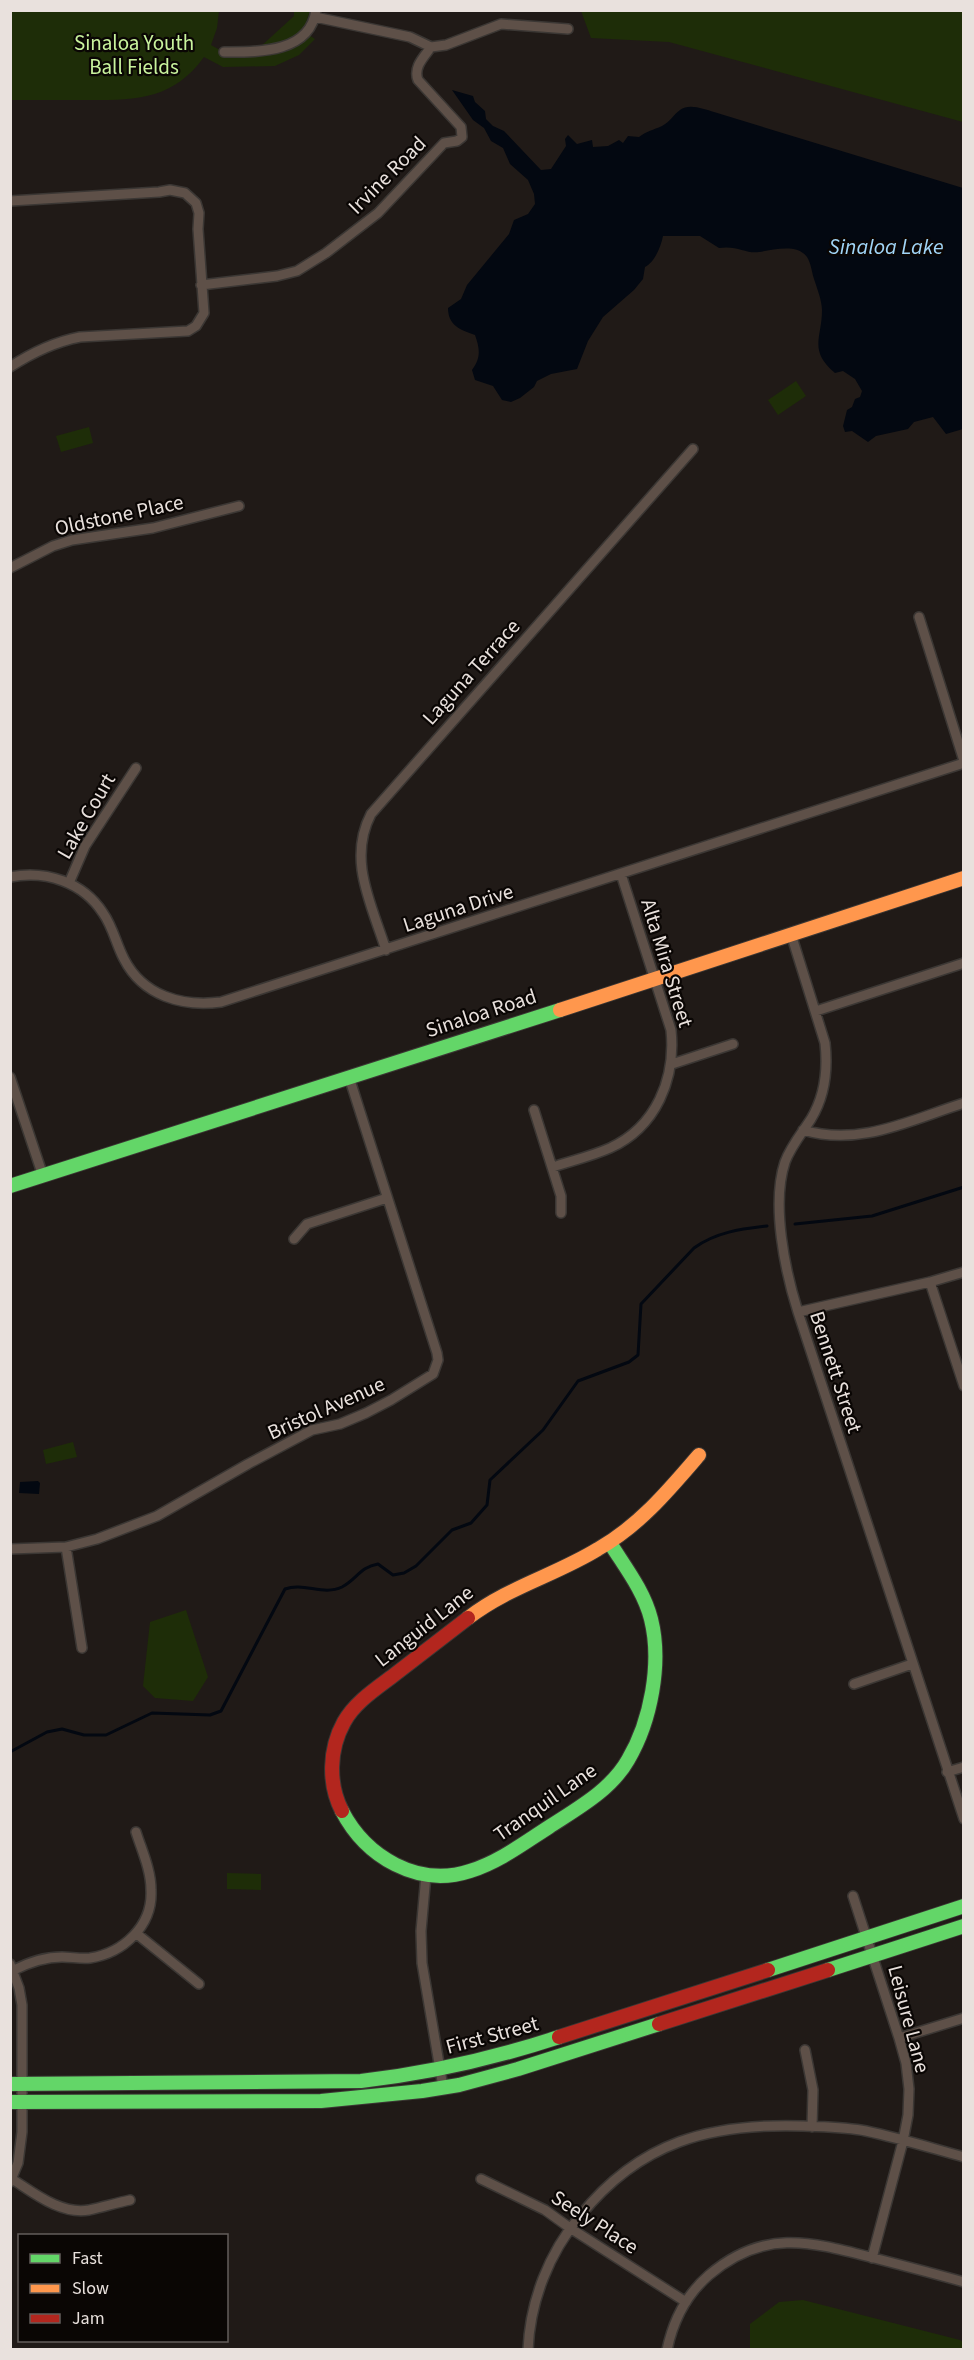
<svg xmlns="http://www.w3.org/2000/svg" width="974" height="2360" font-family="'Source Sans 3',sans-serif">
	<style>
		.green { fill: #1e2d08 }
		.water { fill: #030811 }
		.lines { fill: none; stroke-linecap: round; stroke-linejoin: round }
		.stream { stroke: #030811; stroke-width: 3 }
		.street-casing { stroke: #3b3734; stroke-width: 12 }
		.fast-casing { stroke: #3b3734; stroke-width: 16 }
		.slow-casing { stroke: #3b3734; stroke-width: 16 }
		.jam-casing { stroke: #3b3734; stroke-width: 16 }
		.street { stroke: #5e5048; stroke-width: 9 }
		.fast { stroke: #63d668; stroke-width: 14 }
		.slow { stroke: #ff974d; stroke-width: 14 }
		.jam { stroke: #b3261e; stroke-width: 14 }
		.labels { text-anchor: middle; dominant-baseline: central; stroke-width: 4.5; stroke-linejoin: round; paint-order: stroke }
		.park-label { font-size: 21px; fill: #c9f39d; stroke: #0a0604 }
		.street-label { font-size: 21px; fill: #e9e1dd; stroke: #0a0604 }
		.water-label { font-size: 22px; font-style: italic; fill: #a1d5f7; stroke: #0a0604 }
	</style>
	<rect width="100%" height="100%" fill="#201a17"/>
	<path class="green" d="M 11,11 L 219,11 L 217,28 L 211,45 L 227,54 L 259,48 L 294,16 L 294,11 L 310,11 L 303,31 L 315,39 L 299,55 L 275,66 L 223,67 L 204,57 C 172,101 135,100 85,100 C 60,100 35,100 11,100 Z
		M 581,11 L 963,11 L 963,122 L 669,42 L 591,38 Z
		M 796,381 L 806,396 L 778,415 L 768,400 Z
		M 89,427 L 93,443 L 61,452 L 56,436 Z
		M 73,1442 L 77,1457 L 46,1464 L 43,1450 Z
		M 186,1610 L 208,1677 L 193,1701 L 155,1698 L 143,1686 L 150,1622 Z
		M 227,1873 L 261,1874 L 261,1890 L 227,1889 Z
		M 803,2300 L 960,2340 L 963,2342 L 963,2349 L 750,2349 L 750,2324 L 779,2302 Z"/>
	<path class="water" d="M 452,90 L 473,96 L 475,102 L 485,111 L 486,119 L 493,126 L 504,131 L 541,170 L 551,169 L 566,146 L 565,139 L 568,135 L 577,144 L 592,140 L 593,147 L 608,146 L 619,140 L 623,143 L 628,136 L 639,137 C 647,131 653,130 662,126 C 670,122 673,115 680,110 C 689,103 704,109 714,112 L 963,188 L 963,429 L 946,434 L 933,417 L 914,422 L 908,429 L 876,436 L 868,442 L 852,431 L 845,432 L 843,426 L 847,410 L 852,407 L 855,399 L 860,397 L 862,391 L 855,379 L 843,371 L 835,373 C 808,350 822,338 822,310 C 822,301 817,288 814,279 C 812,273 811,263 807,257 C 797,243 773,250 759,252 C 746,254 737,245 719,248 L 700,236 L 663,236 C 661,246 655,262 645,267 L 643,279 L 634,290 L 603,317 L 588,341 L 577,369 L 551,374 L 537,381 L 534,387 L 520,398 L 511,402 L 502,400 L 493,386 L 475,380 L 472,370 C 481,358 480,349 475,335 C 460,330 448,325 448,308 L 461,299 L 467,285 L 509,234 L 514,220 L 528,214 L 535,204 L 534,194 L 528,180 L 510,164 L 503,148 L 491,141 L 484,128 L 473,120 Z
		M 38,1481 L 40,1483 L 39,1494 L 19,1493 L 20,1482 Z"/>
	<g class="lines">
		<path class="stream" d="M 795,1224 L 872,1216 L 964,1187
			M 10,1752 L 47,1732 L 62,1729 L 84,1735 L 106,1735 L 152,1713 L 210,1715 L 221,1711 L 285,1589 C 304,1582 323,1596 342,1587 C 357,1579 360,1567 378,1564 L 393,1575 L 404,1573 L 416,1566 L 452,1530 L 471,1523 L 487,1505 L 490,1480 L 543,1430 L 578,1381 L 629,1362 L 638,1355 L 641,1304 L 694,1248 C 716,1232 741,1229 767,1226"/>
		<defs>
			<path id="street" d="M 315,17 L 410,37 L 431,47 L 446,45 L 501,24 L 568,29
				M 224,52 C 256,52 310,54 316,10
				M 10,201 L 159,192 L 170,190 L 185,193 L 196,203 L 199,213 L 198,229 L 204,313 L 196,326 L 188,331 L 80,337 C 54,342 33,352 10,367
				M 201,285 L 277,276 L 297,271 L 326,253 L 378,213 L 444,143 L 457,141 L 462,137 L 461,127 L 418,80 C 413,67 424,57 431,47
				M 10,568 L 53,546 L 72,540 L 153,528 L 239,506
				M 919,617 L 964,761
				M 10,877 C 46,870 83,882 103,913 C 113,927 116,944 124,959 C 143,996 182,1007 221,1002 L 964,763
				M 69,883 L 85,846 L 136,768
				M 791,934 L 825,1043 C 828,1070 825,1096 811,1119 C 802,1133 791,1146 785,1162 C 771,1204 785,1271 798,1312 L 964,1819
				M 386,950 C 372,905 347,860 371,814 L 693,449
				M 816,1011 L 964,963
				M 672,1064 L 733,1044
				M 10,1077 L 43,1176
				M 534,1110 L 561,1196 L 561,1213
				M 803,1130 C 860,1147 910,1120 964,1103
				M 553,1167 C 571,1161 592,1156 610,1148 C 656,1127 676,1079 671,1030 L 621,874
				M 294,1239 L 307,1224 L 387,1198
				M 930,1282 L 964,1386
				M 798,1312 L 930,1282 L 964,1272
				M 66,1547 L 82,1648
				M 10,1549 L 66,1547 L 97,1539 L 157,1516 L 248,1464 L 312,1430 L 340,1424 L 366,1413 L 391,1400 L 433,1374 L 438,1360 L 437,1353 L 349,1077
				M 854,1684 L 912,1664
				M 947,1772 L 964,1767
				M 426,1875 L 421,1931 L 422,1963 L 443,2087
				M 853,1896 L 899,2038 L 906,2063 L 909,2089 L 908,2115 L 903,2141 L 872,2258
				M 137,1934 L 199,1984
				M 10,1964 L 19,1988 L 22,2005 L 22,2132 L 18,2163 L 10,2182
				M 14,1970 C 30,1962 44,1957 62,1957 C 71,1957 81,1959 90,1958 C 123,1953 153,1926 151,1890 C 151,1870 142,1851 136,1832
				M 899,2038 L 964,2018
				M 805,2050 L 813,2090 L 812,2127
				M 12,2179 C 34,2193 61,2215 89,2210 C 103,2207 116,2203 130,2200
				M 481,2179 L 545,2210 L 570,2228 L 686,2302
				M 528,2350 C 530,2301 549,2253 580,2216 C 640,2141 711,2123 803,2126 C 824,2127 846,2127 866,2131 C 899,2138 931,2148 964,2157
				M 667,2350 C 673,2321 687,2294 709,2275 C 763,2229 809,2241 870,2257 C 901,2265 932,2273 964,2282"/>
			<path id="fast" d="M 10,1186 L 560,1010
				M 342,1811 C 366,1857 418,1888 470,1871 C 499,1862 524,1843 549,1827 C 578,1808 611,1790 628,1760 C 651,1721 662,1663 651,1619 C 644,1591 625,1567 610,1543
				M 768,1970 L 964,1906
				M 828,1970 L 964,1926
				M 10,2084 L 361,2081 C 432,2073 492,2059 559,2037
				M 10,2102 L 321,2101 L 422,2091 L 459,2085 L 518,2069 L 659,2024"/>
			<path id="slow" d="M 560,1010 L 964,878
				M 468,1618 C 508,1587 556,1575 598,1549 C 639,1526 669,1490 699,1455"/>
			<path id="jam" d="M 342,1811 C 328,1784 329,1749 344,1722 C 355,1702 377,1688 394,1675 C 419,1656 443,1637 468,1618
				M 659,2024 L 828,1970
				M 559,2037 L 768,1970"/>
		</defs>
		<use href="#street" class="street-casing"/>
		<use href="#fast" class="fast-casing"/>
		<use href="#slow" class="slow-casing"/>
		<use href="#jam" class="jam-casing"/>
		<use href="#street" class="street"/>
		<use href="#fast" class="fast"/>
		<use href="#slow" class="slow"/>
		<use href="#jam" class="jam"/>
	</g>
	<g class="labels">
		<g class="park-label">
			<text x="134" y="43">Sinaloa Youth<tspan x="134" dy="24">Ball Fields</tspan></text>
		</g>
		<g class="street-label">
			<text transform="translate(387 175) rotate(-45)">Irvine Road</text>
			<text transform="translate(119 515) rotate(-12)">Oldstone Place</text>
			<text transform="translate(471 672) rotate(-48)">Laguna Terrace</text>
			<text transform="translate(86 816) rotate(-60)">Lake Court</text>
			<text transform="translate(458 908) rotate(-18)">Laguna Drive</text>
			<text transform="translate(667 963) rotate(73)">Alta Mira Street</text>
			<text transform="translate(481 1013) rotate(-18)">Sinaloa Road</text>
			<text transform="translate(836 1372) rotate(72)">Bennett Street</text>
			<text transform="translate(326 1408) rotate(-24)">Bristol Avenue</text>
			<text transform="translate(424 1626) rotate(-38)">Languid Lane</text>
			<text transform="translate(545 1802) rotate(-35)">Tranquil Lane</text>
			<text transform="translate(909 2019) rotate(75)">Leisure Lane</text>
			<text transform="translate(492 2035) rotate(-15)">First Street</text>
			<text transform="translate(595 2222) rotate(33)">Seely Place</text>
		</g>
		<g class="water-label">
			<text x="886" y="247">Sinaloa Lake</text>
		</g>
	</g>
	<rect width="974" height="2360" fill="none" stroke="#e9e1dd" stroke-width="24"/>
	<rect x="18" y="2234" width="210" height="108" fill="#0a0604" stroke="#635e5b" stroke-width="1.5"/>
	<rect x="30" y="2254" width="30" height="9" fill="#63d668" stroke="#635e5b" stroke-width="1.5"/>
	<text x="72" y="2264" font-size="18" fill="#e9e1dd">Fast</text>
	<rect x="30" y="2284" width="30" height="9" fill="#ff974d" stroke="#635e5b" stroke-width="1.5"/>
	<text x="72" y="2294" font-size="18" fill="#e9e1dd">Slow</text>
	<rect x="30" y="2314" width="30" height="9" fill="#b3261e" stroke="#635e5b" stroke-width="1.5"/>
	<text x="72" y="2324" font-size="18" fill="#e9e1dd">Jam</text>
</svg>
